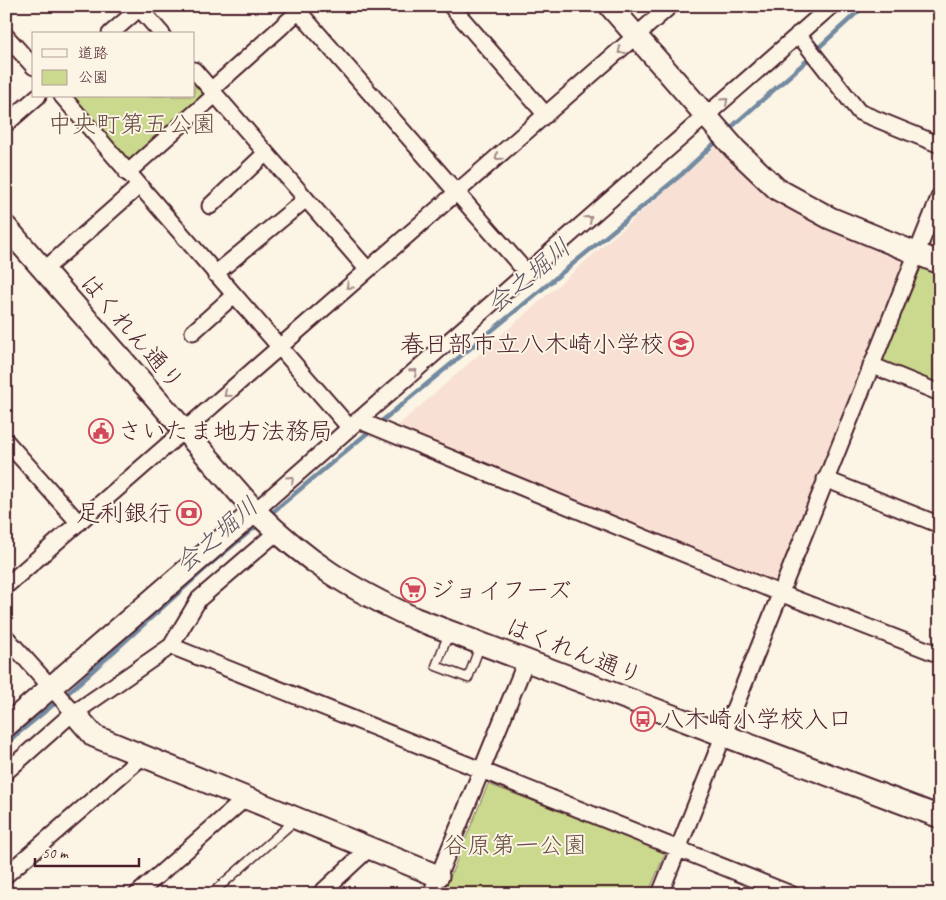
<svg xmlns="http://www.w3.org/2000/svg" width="946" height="900" font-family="Caveat,'Klee One',sans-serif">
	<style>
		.built { fill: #f8e1d4 }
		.green { fill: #cad98d; stroke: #8a7c5c }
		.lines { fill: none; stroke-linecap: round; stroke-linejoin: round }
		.stream { stroke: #738aa1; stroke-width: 4.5 }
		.lane-casing { stroke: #4a1f2b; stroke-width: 11 }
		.street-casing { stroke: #4a1f2b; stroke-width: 19 }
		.secondary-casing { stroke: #4a1f2b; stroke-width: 25 }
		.lane { stroke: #fcf5e5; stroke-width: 8 }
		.street { stroke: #fcf5e5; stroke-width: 15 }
		.secondary { stroke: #fcf5e5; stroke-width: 21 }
		.oneway { stroke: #a38a88 }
		.labels { text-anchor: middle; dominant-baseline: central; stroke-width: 4; stroke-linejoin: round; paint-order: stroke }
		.park-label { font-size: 24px; fill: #6a4e44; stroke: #fcf5e5 }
		.street-label { font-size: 24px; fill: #4a1f2b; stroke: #fcf5e5 }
		.poi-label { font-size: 24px; fill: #4a1f2b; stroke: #fcf5e5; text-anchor: start }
		.water-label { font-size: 25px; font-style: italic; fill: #5e5566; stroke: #fcf5e5 }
	</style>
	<rect width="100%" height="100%" fill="#fcf5e5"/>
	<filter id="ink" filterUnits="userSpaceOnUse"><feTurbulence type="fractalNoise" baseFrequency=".02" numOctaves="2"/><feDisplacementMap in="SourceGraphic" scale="10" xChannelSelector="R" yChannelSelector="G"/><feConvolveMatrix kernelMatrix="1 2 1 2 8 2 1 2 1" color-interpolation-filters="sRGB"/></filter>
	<g filter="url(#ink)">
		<path class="built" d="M 717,146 L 747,177 L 773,198 L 902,256 L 905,262 L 778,578 L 771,581 L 396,427 Z"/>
		<path class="green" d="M 194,80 L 208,96 L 129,164 L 70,96 L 194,96 Z
			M 921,268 L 940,275 L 940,385 L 882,361 Z
			M 488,784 L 666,851 L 648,894 L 443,894 Z"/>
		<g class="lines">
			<path class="stream" d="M 815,51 L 864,6
				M 727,131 L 811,57
				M 377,425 L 682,174 L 718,140
				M 268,516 L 371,430
				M 6,743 L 69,692 L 208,566 L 260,523"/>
			<defs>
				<path id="lane" d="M 449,633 L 436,666 L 468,678 L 480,646
					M 211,894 L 291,824 L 293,818"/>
				<path id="street" d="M 294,6 L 527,273
					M 451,6 L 546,115
					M 140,9 L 162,34
					M 110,34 L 142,6
					M 798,34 L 859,112 L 940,145
					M 6,36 L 34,67
					M 194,70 L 367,269
					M 211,90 L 299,11
					M 62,96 L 349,427
					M 6,124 L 38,96
					M 127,173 L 215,95
					M 210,206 L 266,153
					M 44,270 L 138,187
					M 215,274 L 306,199
					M 193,332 L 234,295
					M 871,365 L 940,393
					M 358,420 L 772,590 L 940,655
					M 6,441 L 79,523
					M 825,479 L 940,525
					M 255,511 L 831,6
					M 6,586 L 670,6
					M 6,637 L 74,713
					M 171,646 L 791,894
					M 6,772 L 67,718 L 171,646 L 199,599 L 277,532
					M 6,875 L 143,756
					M 137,894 L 239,804 L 243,798
					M 320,894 L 363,854 L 367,848
					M 431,894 L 526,661
					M 660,894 L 940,195"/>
				<path id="secondary" d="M 610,6 L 735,149 L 777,189 L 830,218 L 940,263
					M 6,227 L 255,511 C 308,563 349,588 416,619 L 940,817
					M 74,713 L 94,736 L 438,876
					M 6,726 L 255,511"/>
			</defs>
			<use href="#lane" class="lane-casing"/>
			<use href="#street" class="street-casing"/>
			<use href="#secondary" class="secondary-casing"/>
			<use href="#lane" class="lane"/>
			<use href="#street" class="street"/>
			<use href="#secondary" class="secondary"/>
		</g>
		<defs><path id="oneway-chevron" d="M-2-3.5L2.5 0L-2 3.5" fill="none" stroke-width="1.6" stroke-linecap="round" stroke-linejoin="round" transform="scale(1.25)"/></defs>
		<g class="oneway">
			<use href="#oneway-chevron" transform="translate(621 51) rotate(139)"/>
			<use href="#oneway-chevron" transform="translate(725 101) rotate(-42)"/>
			<use href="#oneway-chevron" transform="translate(498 157) rotate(139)"/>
			<use href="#oneway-chevron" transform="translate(589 219) rotate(-41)"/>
			<use href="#oneway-chevron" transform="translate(349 286) rotate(138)"/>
			<use href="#oneway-chevron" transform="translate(414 372) rotate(-41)"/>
			<use href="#oneway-chevron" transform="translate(227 394) rotate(139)"/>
			<use href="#oneway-chevron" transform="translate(291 479) rotate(-42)"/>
		</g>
	</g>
	<defs>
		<symbol id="school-ring" viewBox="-11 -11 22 22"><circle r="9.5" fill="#fcf5e5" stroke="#d1495b" stroke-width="1.5"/><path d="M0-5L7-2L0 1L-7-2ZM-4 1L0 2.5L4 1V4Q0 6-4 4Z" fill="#d1495b"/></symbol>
		<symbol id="civic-ring" viewBox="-11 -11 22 22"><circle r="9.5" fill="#fcf5e5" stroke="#d1495b" stroke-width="1.5"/><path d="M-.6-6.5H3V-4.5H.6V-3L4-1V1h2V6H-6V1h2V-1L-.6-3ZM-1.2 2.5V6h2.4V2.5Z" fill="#d1495b"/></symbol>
		<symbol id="bank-ring" viewBox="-11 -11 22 22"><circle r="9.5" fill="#fcf5e5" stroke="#d1495b" stroke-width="1.5"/><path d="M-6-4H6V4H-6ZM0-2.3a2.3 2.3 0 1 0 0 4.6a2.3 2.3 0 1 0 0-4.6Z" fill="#d1495b"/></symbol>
		<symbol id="supermarket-ring" viewBox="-11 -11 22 22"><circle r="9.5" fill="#fcf5e5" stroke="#d1495b" stroke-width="1.5"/><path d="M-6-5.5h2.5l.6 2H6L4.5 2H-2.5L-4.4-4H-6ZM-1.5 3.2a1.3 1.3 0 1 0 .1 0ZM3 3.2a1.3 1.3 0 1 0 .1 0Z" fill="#d1495b"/></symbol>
		<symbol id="bus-ring" viewBox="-11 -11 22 22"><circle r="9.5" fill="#fcf5e5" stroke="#d1495b" stroke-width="1.5"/><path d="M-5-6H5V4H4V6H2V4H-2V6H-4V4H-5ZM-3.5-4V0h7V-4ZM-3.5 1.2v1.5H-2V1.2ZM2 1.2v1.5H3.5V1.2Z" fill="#d1495b"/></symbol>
	</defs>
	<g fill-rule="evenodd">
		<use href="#school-ring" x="667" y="330" width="28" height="28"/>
		<use href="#civic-ring" x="87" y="417" width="28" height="28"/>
		<use href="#bank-ring" x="175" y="499" width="28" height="28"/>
		<use href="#supermarket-ring" x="399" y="576" width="28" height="28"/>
		<use href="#bus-ring" x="629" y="705" width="28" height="28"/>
	</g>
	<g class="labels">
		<g class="park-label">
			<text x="132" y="124">中央町第五公園</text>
			<text x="515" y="845">谷原第一公園</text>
		</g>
		<g class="street-label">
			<text transform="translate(132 332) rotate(49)">はくれん通り</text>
			<text transform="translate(574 651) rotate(21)">はくれん通り</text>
		</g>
		<g class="poi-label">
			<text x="664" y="344" text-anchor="end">春日部市立八木崎小学校</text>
			<text x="118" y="431">さいたま地方法務局</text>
			<text x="172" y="513" text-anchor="end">足利銀行</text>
			<text x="430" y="590">ジョイフーズ</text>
			<text x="660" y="719">八木崎小学校入口</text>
		</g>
		<g class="water-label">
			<text transform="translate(529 276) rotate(-40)">会之堀川</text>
			<text transform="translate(217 535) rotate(-41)">会之堀川</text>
		</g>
	</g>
	<rect width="946" height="900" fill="none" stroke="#fcf5e5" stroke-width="25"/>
	<rect x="12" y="12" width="921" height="875" fill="none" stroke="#4a1f2b" stroke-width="2" filter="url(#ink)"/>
	<rect x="32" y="32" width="162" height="65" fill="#fcf5e5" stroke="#b59f9b"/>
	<rect x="42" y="49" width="25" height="8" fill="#fcf5e5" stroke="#b59f9b"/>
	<text x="78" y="58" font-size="15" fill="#4a1f2b">道路</text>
	<rect x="42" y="70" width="25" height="15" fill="#cad98d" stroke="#b59f9b"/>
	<text x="78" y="82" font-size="15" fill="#4a1f2b">公園</text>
	<path d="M35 858v8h104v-8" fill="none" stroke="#4a1f2b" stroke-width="2.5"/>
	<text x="42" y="858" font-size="15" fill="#4a1f2b" stroke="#fcf5e5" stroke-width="4" paint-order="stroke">50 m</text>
</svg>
